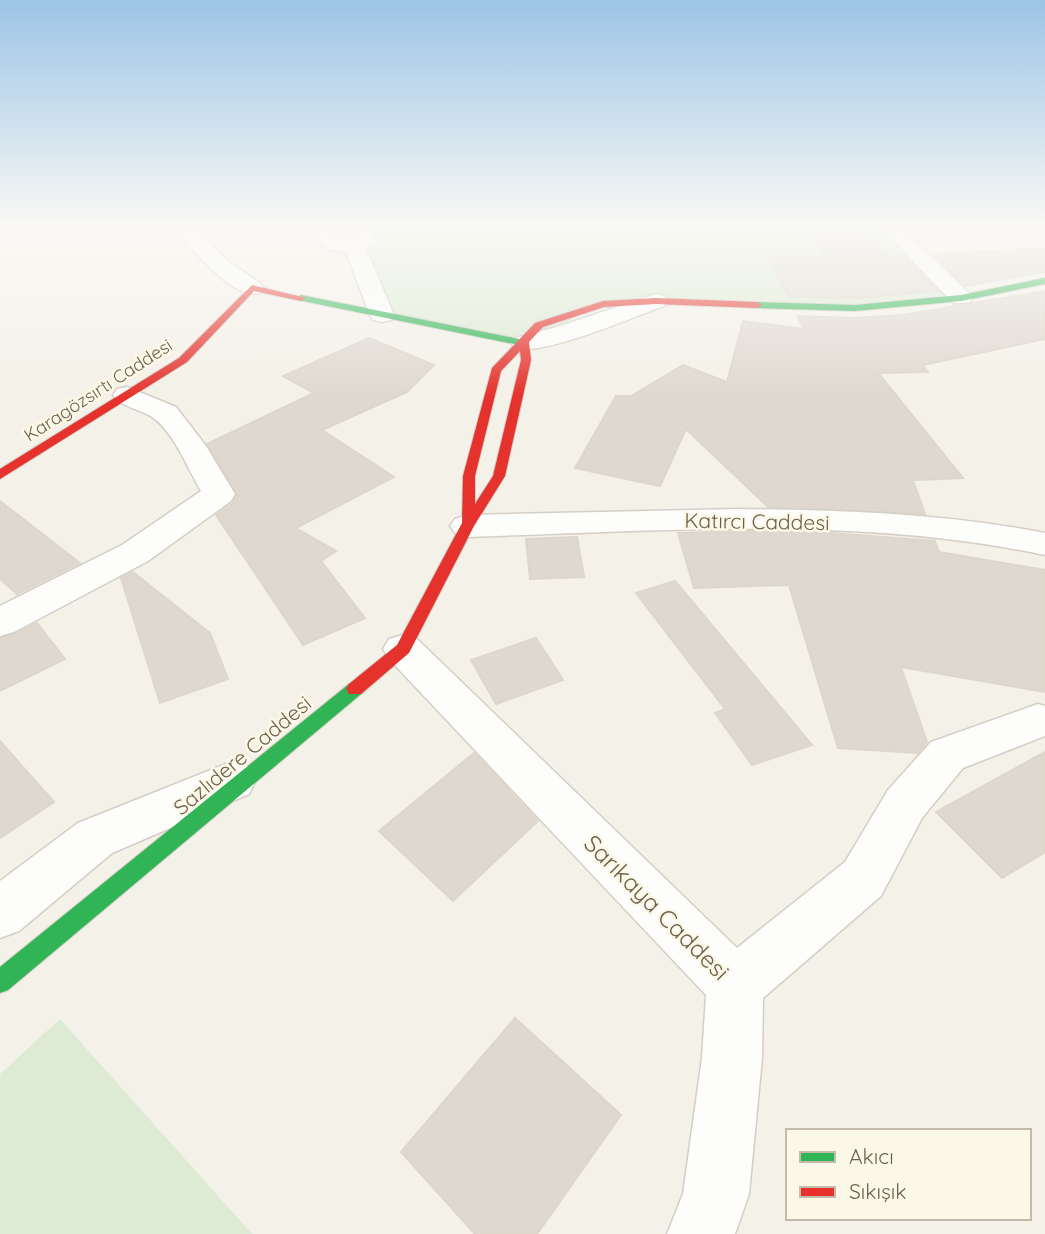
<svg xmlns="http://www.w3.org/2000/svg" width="1045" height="1234" font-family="Quicksand,sans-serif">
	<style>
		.green { fill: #ddead4 }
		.building { fill: #dfd8d0; stroke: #dcd6cb; stroke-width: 2 }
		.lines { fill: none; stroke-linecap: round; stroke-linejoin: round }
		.street-casing { stroke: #d3cec6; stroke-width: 3 }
		.fast-casing { stroke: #d1cdc4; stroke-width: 2 }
		.jam-casing { stroke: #d1cdc4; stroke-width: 2 }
		.street { fill: #fdfdfc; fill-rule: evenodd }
		.fast { fill: #30b455; fill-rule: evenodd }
		.jam { fill: #e5322d; fill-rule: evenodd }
		.labels { text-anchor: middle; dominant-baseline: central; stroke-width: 5; stroke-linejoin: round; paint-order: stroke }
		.far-street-label { font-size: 18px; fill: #6e5e4c; stroke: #fcf8e8 }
		.street-label { font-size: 21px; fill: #6e5e4c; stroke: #fcf8e8 }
		.near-street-label { font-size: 24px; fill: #6e5e4c; stroke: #fcf8e8 }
	</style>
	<rect width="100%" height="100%" fill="#f4f1e8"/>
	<path class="green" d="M 348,225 L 882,225 L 961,298 L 855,308 L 603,304 L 524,343 L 382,315 Z
		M 60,1019 L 252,1234 L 0,1234 L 0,1074 Z"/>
	<path class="building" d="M 866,231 L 890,257 L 904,256 L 938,291 L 855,298 L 788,296 L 769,257 L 824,257 L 805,232 Z
		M 1045,248 L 1045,272 L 966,286 L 933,254 Z
		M 1045,291 L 1045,339 L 923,365 L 928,372 L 878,373 L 963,478 L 913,480 L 925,514 L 768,507 L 686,429 L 660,486 L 575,468 L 616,396 L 631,396 L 683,365 L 727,382 L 743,321 L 804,329 L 797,316 L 854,318 L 903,315 Z
		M 369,338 L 434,365 L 407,392 L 322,430 L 394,477 L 296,528 L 336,551 L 321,561 L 365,618 L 303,645 L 216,515 L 233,503 L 237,493 L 207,444 L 314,393 L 283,376 Z
		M 0,501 L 80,563 L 17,594 L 0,579 Z
		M 757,531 L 830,533 L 935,541 L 939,552 L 1045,570 L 1045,692 L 901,667 L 927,742 L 918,753 L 838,748 L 789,585 L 694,588 L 678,533 Z
		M 577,537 L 584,577 L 530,579 L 526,539 Z
		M 133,572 L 210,633 L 228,679 L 160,703 L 121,578 Z
		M 675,581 L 812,745 L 752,765 L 715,713 L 725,709 L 636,593 Z
		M 37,623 L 65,659 L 0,691 L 0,638 L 15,634 Z
		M 536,638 L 563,680 L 496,704 L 471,660 Z
		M 0,741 L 54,802 L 0,838 Z
		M 1045,752 L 1045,852 L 1002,878 L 936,812 Z
		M 474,753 L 538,821 L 453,901 L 379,831 Z
		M 515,1018 L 621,1115 L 537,1234 L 475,1234 L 401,1152 Z"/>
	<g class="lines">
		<defs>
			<path id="street" d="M 173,225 L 194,225 L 229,262 L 260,283 L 263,288 L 260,293 C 232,300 188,246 173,225 Z
				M 301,225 L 323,225 C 334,234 340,241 355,239 L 344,225 L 364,225 L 378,241 L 375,245 L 366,249 L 394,315 L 391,320 L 382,322 L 373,320 L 370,315 L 346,252 L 328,249 Z
				M 878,225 L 899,225 L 969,293 L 973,298 L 969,303 L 953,303 Z
				M 656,294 L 664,296 L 668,301 L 664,306 C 632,317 545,356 515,348 L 511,343 L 515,338 L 557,327 Z
				M 127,387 L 176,407 L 206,446 L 235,494 L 231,501 L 148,561 L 14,632 L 0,636 L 0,606 L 122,545 L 201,491 C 188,469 176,437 156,420 C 144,409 123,409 113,395 L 117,389 Z
				M 738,509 C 841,510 944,513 1045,533 L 1045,555 C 856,515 659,531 467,537 L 455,533 L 450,526 L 455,519 L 467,515 Z
				M 403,635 L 417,639 L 737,948 L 845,862 L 888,790 L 931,742 L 1038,704 L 1045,706 L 1045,736 L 963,768 L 922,818 L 881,896 L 763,998 L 762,1058 L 749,1194 L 735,1234 L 667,1234 L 683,1194 L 702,1058 L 706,995 L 389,659 L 383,649 L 389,639 Z
				M 233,761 L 249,766 L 256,780 L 249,794 L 112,853 L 19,931 L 0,938 L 0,881 L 78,823 Z"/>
			<path id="fast" d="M 1045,278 L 1045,284 L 961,301 L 855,311 L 757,308 L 752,305 L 757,302 L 855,305 L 961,295 Z
				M 301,295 L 524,340 L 529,343 L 524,346 L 298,300 L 296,298 Z
				M 355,683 L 361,684 L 364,689 L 361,694 L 8,990 L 0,993 L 0,967 L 349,684 Z"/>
			<path id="jam" d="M 252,285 L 306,298 L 301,301 L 254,291 L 187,362 L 0,479 L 0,469 L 179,358 Z
				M 656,298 L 757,302 L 762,305 L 757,308 L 656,304 L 604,307 L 543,327 L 529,342 L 531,360 L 505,476 L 474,526 L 409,653 L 361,694 L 349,694 L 346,689 L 349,684 L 397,645 L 462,523 L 463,476 L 492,368 L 535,323 L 603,301 ZM 520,351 L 521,360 L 493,476 L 475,504 L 475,476 L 501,371 Z"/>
		</defs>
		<use href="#street" class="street-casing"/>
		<use href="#fast" class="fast-casing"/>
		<use href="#jam" class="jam-casing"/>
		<use href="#street" class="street"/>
		<use href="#fast" class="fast"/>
		<use href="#jam" class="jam"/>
	</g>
	<linearGradient id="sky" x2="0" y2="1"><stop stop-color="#9cc4e6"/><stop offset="0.57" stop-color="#faf9f5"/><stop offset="1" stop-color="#faf9f5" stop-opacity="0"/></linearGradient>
	<rect width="1045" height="397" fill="url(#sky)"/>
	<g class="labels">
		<g class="far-street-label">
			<text transform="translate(98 390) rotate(-33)">Karagözsırtı Caddesi</text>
		</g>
		<g class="street-label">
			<text transform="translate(757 521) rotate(1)">Katırcı Caddesi</text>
			<text transform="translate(242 755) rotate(-40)">Sazlıdere Caddesi</text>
		</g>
		<g class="near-street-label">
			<text transform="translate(657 907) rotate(45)">Sarıkaya Caddesi</text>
		</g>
	</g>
	<rect x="786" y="1129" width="245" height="91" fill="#fcf8e8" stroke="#c3baaa" stroke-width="2"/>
	<rect x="800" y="1152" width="35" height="10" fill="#30b455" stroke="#c3baaa" stroke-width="2"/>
	<text x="849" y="1164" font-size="21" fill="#6e5e4c">Akıcı</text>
	<rect x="800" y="1187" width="35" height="10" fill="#e5322d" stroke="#c3baaa" stroke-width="2"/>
	<text x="849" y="1199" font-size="21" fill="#6e5e4c">Sıkışık</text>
</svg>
